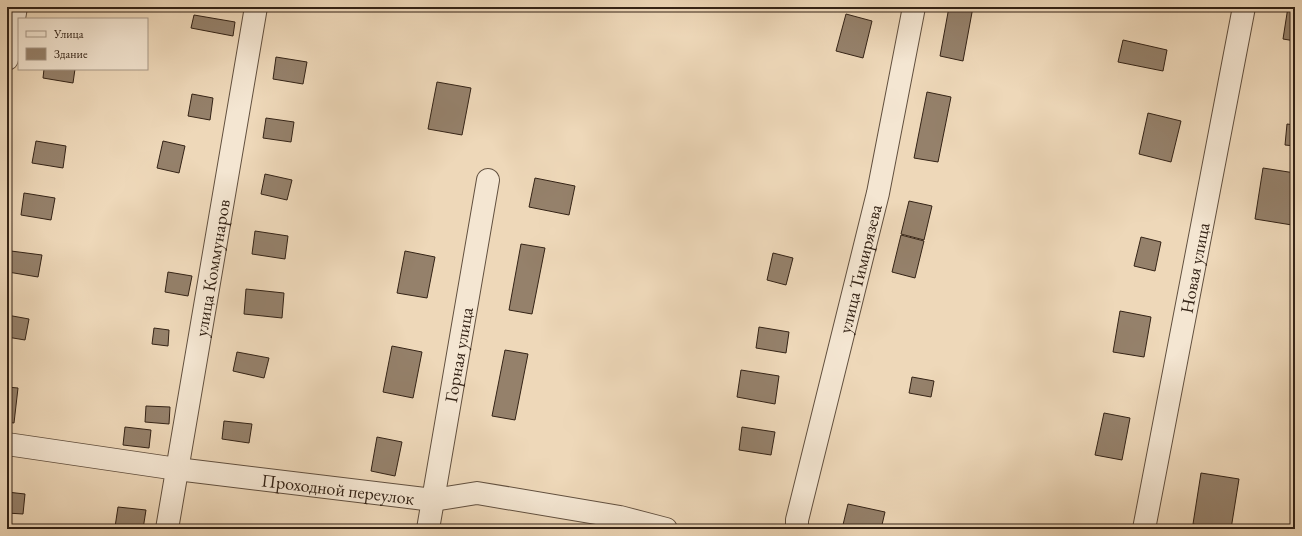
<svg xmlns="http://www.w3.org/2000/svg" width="1302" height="536" font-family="'EB Garamond',serif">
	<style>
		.building { fill: #95816b; stroke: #342316 }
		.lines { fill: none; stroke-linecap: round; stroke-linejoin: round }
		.minor-casing { stroke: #62503f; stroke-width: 24 }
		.minor { stroke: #f4e6d2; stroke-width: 22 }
		.labels { text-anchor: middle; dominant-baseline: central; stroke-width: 4; stroke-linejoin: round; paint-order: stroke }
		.street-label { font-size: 18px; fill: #342316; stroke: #f4e6d2 }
	</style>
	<rect width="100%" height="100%" fill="#eed8b9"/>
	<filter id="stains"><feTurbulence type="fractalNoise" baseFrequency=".005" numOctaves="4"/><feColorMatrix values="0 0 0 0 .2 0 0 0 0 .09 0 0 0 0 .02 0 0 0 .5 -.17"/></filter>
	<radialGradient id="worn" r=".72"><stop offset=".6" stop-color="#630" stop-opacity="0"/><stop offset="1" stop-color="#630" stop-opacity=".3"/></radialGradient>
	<path class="building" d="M 949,7 L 973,7 L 963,61 L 940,56 Z
		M 1288,7 L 1295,7 L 1295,41 L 1283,39 Z
		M 846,14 L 872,21 L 863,58 L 836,51 Z
		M 194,15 L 235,22 L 233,36 L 191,28 Z
		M 1123,40 L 1167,50 L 1163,71 L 1118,62 Z
		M 276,57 L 307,62 L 303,84 L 273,79 Z
		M 44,69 L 75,69 L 73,83 L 43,78 Z
		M 437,82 L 471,88 L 462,135 L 428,129 Z
		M 927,92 L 951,97 L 938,162 L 914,158 Z
		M 192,94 L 213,98 L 210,120 L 188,116 Z
		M 1148,113 L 1181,121 L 1171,162 L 1139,154 Z
		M 266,118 L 294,122 L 291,142 L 263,138 Z
		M 1287,124 L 1295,125 L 1295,146 L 1285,145 Z
		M 36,141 L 66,146 L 63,168 L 32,163 Z
		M 163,141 L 185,146 L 179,173 L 157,168 Z
		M 1263,168 L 1295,173 L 1295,205 L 1292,225 L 1255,219 Z
		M 265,174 L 292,180 L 287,200 L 261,194 Z
		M 535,178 L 575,186 L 569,215 L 529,207 Z
		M 24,193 L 55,198 L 51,220 L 21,215 Z
		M 909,201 L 932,206 L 924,240 L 901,234 Z
		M 255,231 L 288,236 L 285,259 L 252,254 Z
		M 901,235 L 924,241 L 915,278 L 892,272 Z
		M 1141,237 L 1161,242 L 1155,271 L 1134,266 Z
		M 521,244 L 545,248 L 532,314 L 509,310 Z
		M 11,251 L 42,255 L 38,277 L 8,272 Z
		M 405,251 L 435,257 L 427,298 L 397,293 Z
		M 773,253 L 793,258 L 786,285 L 767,280 Z
		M 168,272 L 192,276 L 188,296 L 165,292 Z
		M 246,289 L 284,293 L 282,318 L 244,314 Z
		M 1120,311 L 1151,317 L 1144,357 L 1113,352 Z
		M 7,315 L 29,319 L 25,340 L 7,337 Z
		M 759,327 L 789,332 L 786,353 L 756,348 Z
		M 154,328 L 169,330 L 168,346 L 152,344 Z
		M 392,346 L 422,352 L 413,398 L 383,392 Z
		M 505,350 L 528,354 L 515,420 L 492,416 Z
		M 237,352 L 269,358 L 264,378 L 233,371 Z
		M 741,370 L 779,376 L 775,404 L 737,397 Z
		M 912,377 L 934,381 L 931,397 L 909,393 Z
		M 7,387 L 18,388 L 14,423 L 7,422 Z
		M 146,406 L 170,407 L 169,424 L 145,422 Z
		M 1104,413 L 1130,418 L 1122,460 L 1095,455 Z
		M 224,421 L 252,424 L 249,443 L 222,439 Z
		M 125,427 L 151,430 L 149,448 L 123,445 Z
		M 742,427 L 775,432 L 771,455 L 739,450 Z
		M 377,437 L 402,442 L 395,476 L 371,471 Z
		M 1201,473 L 1239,479 L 1231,529 L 1220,529 L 1193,524 Z
		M 7,492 L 25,494 L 23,514 L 7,513 Z
		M 848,504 L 885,512 L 881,529 L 842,529 Z
		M 118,507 L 146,510 L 143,529 L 115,527 Z"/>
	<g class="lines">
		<defs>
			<g id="minor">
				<path d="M 7,59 L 16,7"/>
				<path id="s1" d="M 7,444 L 177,469 L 433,500 L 477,493 L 620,517 L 666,529"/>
				<path id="s2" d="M 167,529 L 256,7"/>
				<path id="s3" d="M 428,529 L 488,180"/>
				<path id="s4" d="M 797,529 L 797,520 L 878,193 L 914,7"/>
				<path id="s5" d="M 1144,529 L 1244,7"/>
			</g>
		</defs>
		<use href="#minor" class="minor-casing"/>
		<use href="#minor" class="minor"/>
	</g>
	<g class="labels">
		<g class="street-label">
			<text stroke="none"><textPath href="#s2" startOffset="265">улица Коммунаров</textPath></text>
			<text stroke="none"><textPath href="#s5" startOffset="266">Новая улица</textPath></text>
			<text stroke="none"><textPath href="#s4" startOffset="268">улица Тимирязева</textPath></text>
			<text stroke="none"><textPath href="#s3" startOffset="177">Горная улица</textPath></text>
			<text stroke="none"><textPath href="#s1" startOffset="334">Проходной переулок</textPath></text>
		</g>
	</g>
	<rect width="1302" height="536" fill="none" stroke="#eed8b9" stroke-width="24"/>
	<rect x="8" y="8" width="1286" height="520" fill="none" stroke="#342316" stroke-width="2"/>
	<rect x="12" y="12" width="1278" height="512" fill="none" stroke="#342316"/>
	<rect x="18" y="18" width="130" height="52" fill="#f4e6d2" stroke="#a79887"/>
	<rect x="26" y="31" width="20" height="6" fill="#f4e6d2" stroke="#a79887"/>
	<text x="54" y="38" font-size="12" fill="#342316">Улица</text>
	<rect x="26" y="48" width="20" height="12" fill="#95816b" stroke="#a79887"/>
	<text x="54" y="58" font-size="12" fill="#342316">Здание</text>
	<rect width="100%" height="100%" filter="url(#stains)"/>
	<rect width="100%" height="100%" fill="url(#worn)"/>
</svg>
